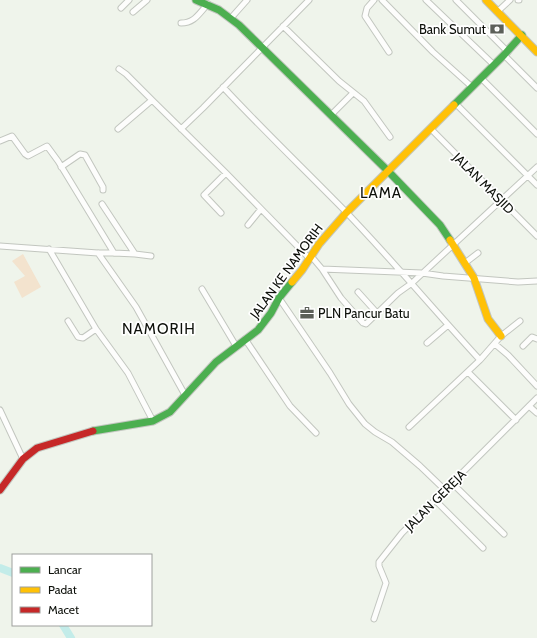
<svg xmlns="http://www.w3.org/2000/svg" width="537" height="638" font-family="Cabin,sans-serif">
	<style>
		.green { fill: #f3e3ce }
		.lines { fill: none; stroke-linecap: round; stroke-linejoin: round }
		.river { stroke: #c3ece9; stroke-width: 8 }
		.street-casing { stroke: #c2c6bf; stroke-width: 7 }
		.fast-casing { stroke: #c2c6bf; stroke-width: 9 }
		.slow-casing { stroke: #c2c6bf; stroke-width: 9 }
		.jam-casing { stroke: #c2c6bf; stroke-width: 9 }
		.street { stroke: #fdfdfc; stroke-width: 5 }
		.fast { stroke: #4caf50; stroke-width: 7 }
		.slow { stroke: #ffc107; stroke-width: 7 }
		.jam { stroke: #c62828; stroke-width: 7 }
		.labels { text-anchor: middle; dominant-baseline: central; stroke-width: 3.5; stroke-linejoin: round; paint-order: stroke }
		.poi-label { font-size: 13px; fill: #0d100a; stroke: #fff; text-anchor: end }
		.street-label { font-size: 13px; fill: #0d100a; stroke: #fff }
		.quarter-label { font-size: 15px; letter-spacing: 1px; fill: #0d100a; stroke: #fff }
	</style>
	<rect width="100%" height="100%" fill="#eff4eb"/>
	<path class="green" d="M 23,254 L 41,287 L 22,298 L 14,282 L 25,276 L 12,261 Z"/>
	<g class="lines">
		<path class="river" d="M 0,568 L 13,573
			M 63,625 L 71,638"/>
		<defs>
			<path id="street" d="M 374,0 L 367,8 L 365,16 L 389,52
				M 382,0 L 433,52 L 472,87
				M 426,0 L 494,65
				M 456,0 L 508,52
				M 518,0 L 519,0
				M 121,8 L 129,0
				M 133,12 L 147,0
				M 497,12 L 510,0
				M 231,18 L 247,0
				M 181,23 C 195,23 199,13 208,4
				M 283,26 L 339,81 L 364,101 L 390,137
				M 504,55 L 537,88
				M 119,69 L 126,74 L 152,100
				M 481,78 L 537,134
				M 223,87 C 263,130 306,171 347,213 C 393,261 435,311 480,360
				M 456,104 L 537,185
				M 331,115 L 353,93
				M 118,129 L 152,100 L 226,173 L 309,258
				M 181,129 L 203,108 L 309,0
				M 431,129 L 537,236
				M 0,141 L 12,136 L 25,154 L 28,156 L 47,146 L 58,161 L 114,253
				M 61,167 L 80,154 L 85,155 L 103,187 L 103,190
				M 221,213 L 204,195 L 226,173
				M 248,225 L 261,209
				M 0,246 L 98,253 L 114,253 L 135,254 L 102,204
				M 49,249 L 96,329 L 128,373 L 153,421
				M 98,253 L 136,307 L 185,395
				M 135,254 L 151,256
				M 311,256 L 322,269 L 341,298 L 363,323 L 366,324 L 398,293 L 412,283 L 537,167
				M 465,263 L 478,253
				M 322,269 L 422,273 L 443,276 L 518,282 L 537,281
				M 202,289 L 236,346
				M 358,292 L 377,313
				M 279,298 L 330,373 L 349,404 L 365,424 L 375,432 L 392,442 L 420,466 L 445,490
				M 68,321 L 78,337 L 83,338 L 96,329
				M 245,339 L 290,406 L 316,433
				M 427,343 L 448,325
				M 495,344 L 508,355 L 537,386
				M 523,346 L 532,337 L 537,339
				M 468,372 L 516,420
				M 529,406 L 537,413
				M 0,410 L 23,459
				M 409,427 L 480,360 L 501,336 L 520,321
				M 452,483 L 504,534
				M 435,500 L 483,548
				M 374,619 L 386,583 L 379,566 L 379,562 L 402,533 L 537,398"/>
			<path id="fast" d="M 196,0 L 219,10 L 239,25 L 388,171 L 440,225 L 450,240
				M 454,105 L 504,55 L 522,35
				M 93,431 L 153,421 L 170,412 L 216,362 L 258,330 L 271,313 L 279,298 L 292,282"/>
			<path id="slow" d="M 486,0 L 537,52
				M 450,240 L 474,278 L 488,319 L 501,336
				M 292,282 L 302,270 L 319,244 L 346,213 L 454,105"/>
			<path id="jam" d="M 0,490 L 23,459 L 37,448 L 93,431"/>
		</defs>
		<use href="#street" class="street-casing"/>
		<use href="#fast" class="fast-casing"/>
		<use href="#slow" class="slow-casing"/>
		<use href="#jam" class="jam-casing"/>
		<use href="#street" class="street"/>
		<use href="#fast" class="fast"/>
		<use href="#slow" class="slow"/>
		<use href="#jam" class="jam"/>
	</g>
	<defs>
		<symbol id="bank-bare" viewBox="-9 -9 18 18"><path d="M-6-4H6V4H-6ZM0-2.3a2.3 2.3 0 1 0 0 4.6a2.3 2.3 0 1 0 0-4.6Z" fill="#5c6059" stroke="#fff" stroke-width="2.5" paint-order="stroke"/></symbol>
		<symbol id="office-bare" viewBox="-9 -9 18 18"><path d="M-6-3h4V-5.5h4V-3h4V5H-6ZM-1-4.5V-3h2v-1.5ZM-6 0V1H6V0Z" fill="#5c6059" stroke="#fff" stroke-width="2.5" paint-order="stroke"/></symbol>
	</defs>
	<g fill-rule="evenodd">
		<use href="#bank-bare" x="487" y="19" width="20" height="20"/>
		<use href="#office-bare" x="297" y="303" width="20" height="20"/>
	</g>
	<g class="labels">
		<g class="poi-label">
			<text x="486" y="29">Bank Sumut</text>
			<text x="318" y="313" text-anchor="start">PLN Pancur Batu</text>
		</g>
		<g class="street-label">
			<text transform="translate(484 183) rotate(45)">JALAN MASJID</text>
			<text transform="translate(286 271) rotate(-54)">JALAN KE NAMORIH</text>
			<text transform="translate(435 500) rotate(-45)">JALAN GEREJA</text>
		</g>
		<g class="quarter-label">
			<text x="381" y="193">LAMA</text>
			<text x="159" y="329">NAMORIH</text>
		</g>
	</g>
	<rect x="12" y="554" width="140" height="72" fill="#ffffff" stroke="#9e9f9d"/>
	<rect x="20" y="567" width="20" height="6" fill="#4caf50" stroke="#9e9f9d"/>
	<text x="48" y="574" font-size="12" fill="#0d100a">Lancar</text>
	<rect x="20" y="587" width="20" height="6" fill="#ffc107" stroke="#9e9f9d"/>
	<text x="48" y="594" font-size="12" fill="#0d100a">Padat</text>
	<rect x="20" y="607" width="20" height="6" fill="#c62828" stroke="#9e9f9d"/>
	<text x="48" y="614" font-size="12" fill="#0d100a">Macet</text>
</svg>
